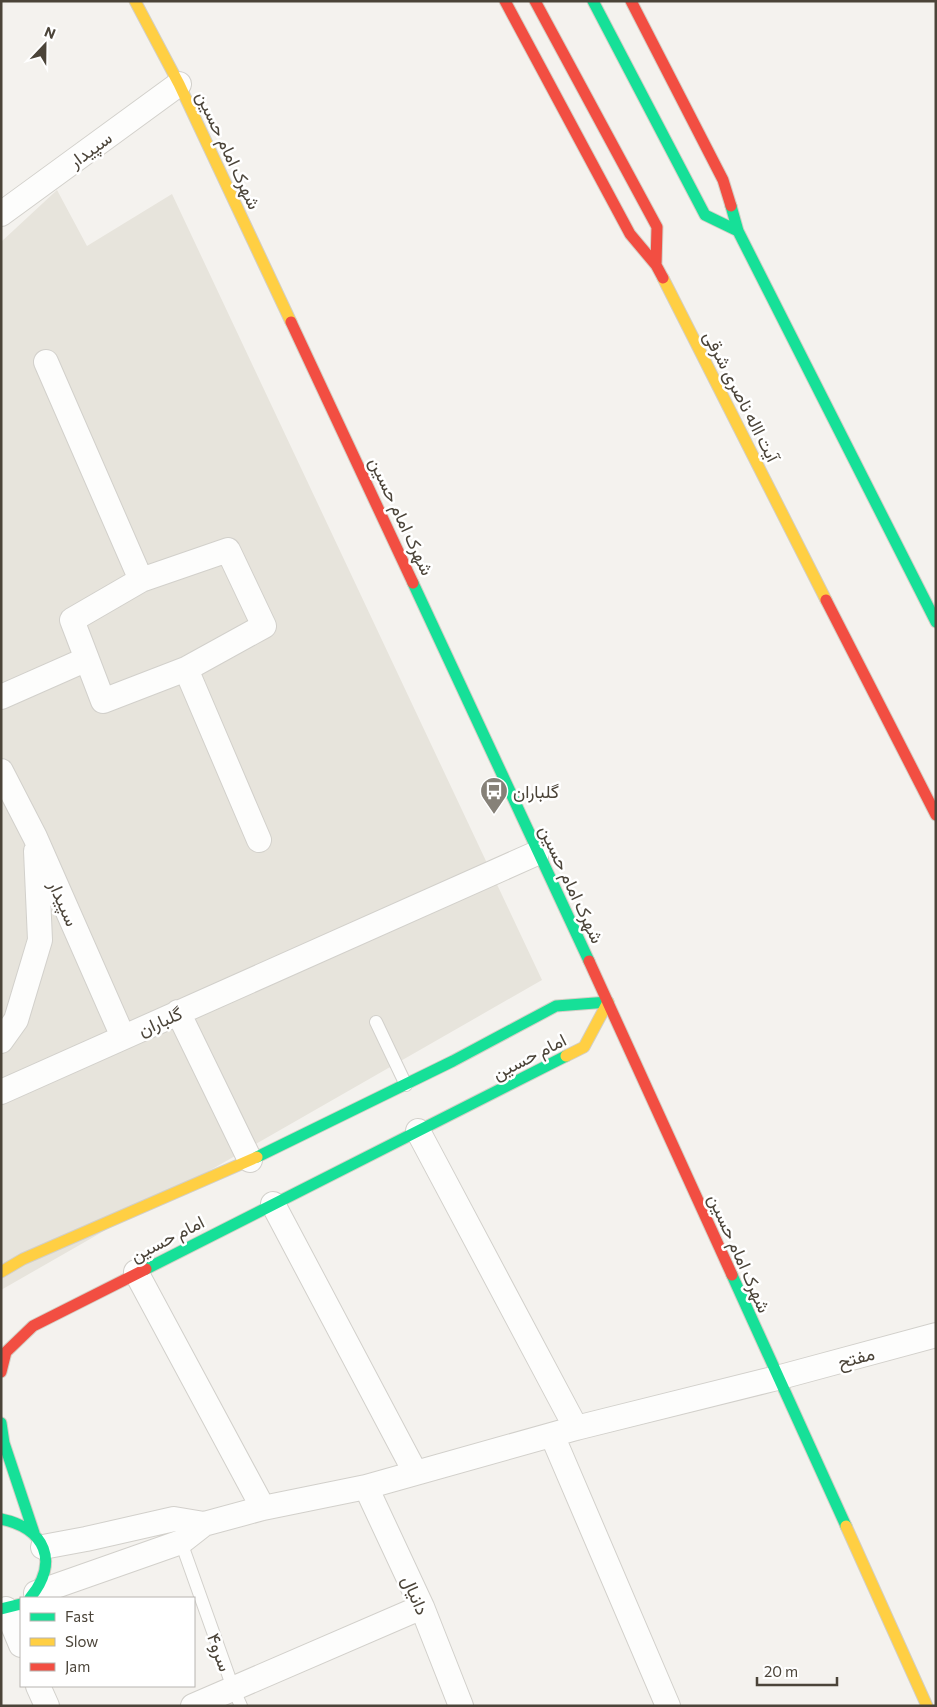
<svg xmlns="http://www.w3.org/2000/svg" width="937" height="1707" font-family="Commissioner,Vazirmatn,sans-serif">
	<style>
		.residential { fill: #e7e4dc }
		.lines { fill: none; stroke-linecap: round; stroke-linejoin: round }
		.lane-casing { stroke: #d2d0cb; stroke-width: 14 }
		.street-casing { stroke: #d2d0cb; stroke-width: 26 }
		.fast-casing { stroke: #d3cfc5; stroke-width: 13 }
		.slow-casing { stroke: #d3cfc5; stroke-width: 13 }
		.jam-casing { stroke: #d3cfc5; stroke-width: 13 }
		.lane { stroke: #fdfdfc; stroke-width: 12 }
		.street { stroke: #fdfdfc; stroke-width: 24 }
		.fast { stroke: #16e098; stroke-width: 11 }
		.slow { stroke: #ffcf43; stroke-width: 11 }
		.jam { stroke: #f24e42; stroke-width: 11 }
		.labels { text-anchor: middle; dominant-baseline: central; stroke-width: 5; stroke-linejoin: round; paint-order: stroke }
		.street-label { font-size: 18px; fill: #4b4439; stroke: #fff }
		.poi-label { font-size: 18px; fill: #4b4439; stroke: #fff; text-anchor: start }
	</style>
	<rect width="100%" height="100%" fill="#f4f2ee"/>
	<path class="residential" d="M 57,190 L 87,246 L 172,194 L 542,980 L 1,1290 L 1,242 Z"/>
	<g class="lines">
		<defs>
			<path id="lane" d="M 376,1022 L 406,1085
				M 181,1542 L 233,1688 L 241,1706"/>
			<path id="street" d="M 1,214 L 179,84
				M 46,362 L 141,580 L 72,620 L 103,701 L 186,669 L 264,626 L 228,550 L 141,580
				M 186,669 L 259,840
				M 1,697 L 87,659
				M 1,771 L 35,837 L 123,1037
				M 178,1012 L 250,1160
				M 1,1041 L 16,1020 L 40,940 L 36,851
				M 1,1092 L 537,853
				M 418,1131 L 576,1428
				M 273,1204 L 415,1472
				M 136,1272 L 263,1508
				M 552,1435 L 668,1706
				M 366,1487 L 422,1607 L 461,1706
				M 43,1547 L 86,1539 L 174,1519 L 204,1524
				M 36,1593 L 181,1542 L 204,1524 L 263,1508 L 366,1487 L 576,1428 L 777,1378 L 936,1335
				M 6,1609 L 21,1645
				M 38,1686 L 47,1706
				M 193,1706 L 422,1607"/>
			<path id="fast" d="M 593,1 L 705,215 L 738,231
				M 731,206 L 738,231 L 936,622
				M 413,583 L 589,961
				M 257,1157 L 453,1061 L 556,1006 L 608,1002
				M 146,1269 L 566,1056
				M 732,1275 L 846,1526
				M 1,1423 L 4,1443 L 34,1533
				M 1,1519 C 45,1528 60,1562 30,1598
				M 1,1609 L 21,1604"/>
			<path id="slow" d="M 135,1 L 179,84 L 291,322
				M 663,278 L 826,600
				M 566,1056 L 584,1047 L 608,1002
				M 1,1272 L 23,1259 L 257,1157
				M 846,1526 L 927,1706"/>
			<path id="jam" d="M 505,1 L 630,234 L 656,265 L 663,278
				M 535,1 L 657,227 L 656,265
				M 631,1 L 723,180 L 731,206
				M 291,322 L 413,583
				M 826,600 L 936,815
				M 589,961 L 732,1275
				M 1,1372 L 6,1352 L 33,1326 L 146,1269"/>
		</defs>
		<use href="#lane" class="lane-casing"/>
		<use href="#street" class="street-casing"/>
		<use href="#fast" class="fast-casing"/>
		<use href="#slow" class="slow-casing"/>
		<use href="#jam" class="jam-casing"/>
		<use href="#lane" class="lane"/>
		<use href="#street" class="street"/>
		<use href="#fast" class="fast"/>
		<use href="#slow" class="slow"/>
		<use href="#jam" class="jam"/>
	</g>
	<defs>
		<symbol id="bus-pin" viewBox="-11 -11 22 30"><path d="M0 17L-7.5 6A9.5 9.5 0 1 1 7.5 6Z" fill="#868178" stroke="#fff"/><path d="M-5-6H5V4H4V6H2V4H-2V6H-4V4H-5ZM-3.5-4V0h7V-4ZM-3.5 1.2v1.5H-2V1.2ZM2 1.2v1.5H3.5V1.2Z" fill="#fff"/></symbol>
	</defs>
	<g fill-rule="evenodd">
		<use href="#bus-pin" x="478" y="775" width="32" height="43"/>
	</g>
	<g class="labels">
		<g class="street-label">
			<text transform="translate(90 149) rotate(-36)">سپیدار</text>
			<text transform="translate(229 150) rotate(65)">شهرک امام حسین</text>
			<text transform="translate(742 396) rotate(63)">آیت االه ناصری شرقی</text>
			<text transform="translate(402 516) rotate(65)">شهرک امام حسین</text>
			<text transform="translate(572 884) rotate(65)">شهرک امام حسین</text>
			<text transform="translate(64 903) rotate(66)">سپیدار</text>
			<text transform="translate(160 1021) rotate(-24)">گلباران</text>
			<text transform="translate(529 1056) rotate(-27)">امام حسین</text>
			<text transform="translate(167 1238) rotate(-27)">امام حسین</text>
			<text transform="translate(740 1253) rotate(66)">شهرک امام حسین</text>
			<text transform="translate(856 1357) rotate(-15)">مفتح</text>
			<text transform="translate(416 1595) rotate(66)">دانیال</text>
			<text transform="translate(220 1652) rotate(70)">سرو۴</text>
		</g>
		<g class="poi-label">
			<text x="513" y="791">گلباران</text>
		</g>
	</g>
	<rect width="937" height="1707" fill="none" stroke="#4b4439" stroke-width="5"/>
	<rect x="20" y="1597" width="175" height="90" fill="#ffffff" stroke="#b7b4b0"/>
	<rect x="30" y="1613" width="25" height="8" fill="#16e098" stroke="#b7b4b0"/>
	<text x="65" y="1622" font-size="15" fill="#4b4439">Fast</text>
	<rect x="30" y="1638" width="25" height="8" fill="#ffcf43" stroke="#b7b4b0"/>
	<text x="65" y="1647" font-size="15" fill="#4b4439">Slow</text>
	<rect x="30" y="1663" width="25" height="8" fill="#f24e42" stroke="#b7b4b0"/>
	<text x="65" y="1672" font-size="15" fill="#4b4439">Jam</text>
	<g transform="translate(45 45) rotate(22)" stroke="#ffffff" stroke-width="4" paint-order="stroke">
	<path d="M0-4L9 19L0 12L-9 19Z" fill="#4b4439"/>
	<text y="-8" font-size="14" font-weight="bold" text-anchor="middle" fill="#4b4439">N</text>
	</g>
	<path d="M757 1677v8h80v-8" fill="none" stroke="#4b4439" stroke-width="2.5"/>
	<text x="764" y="1677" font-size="15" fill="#4b4439" stroke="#ffffff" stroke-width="4" paint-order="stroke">20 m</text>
</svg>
